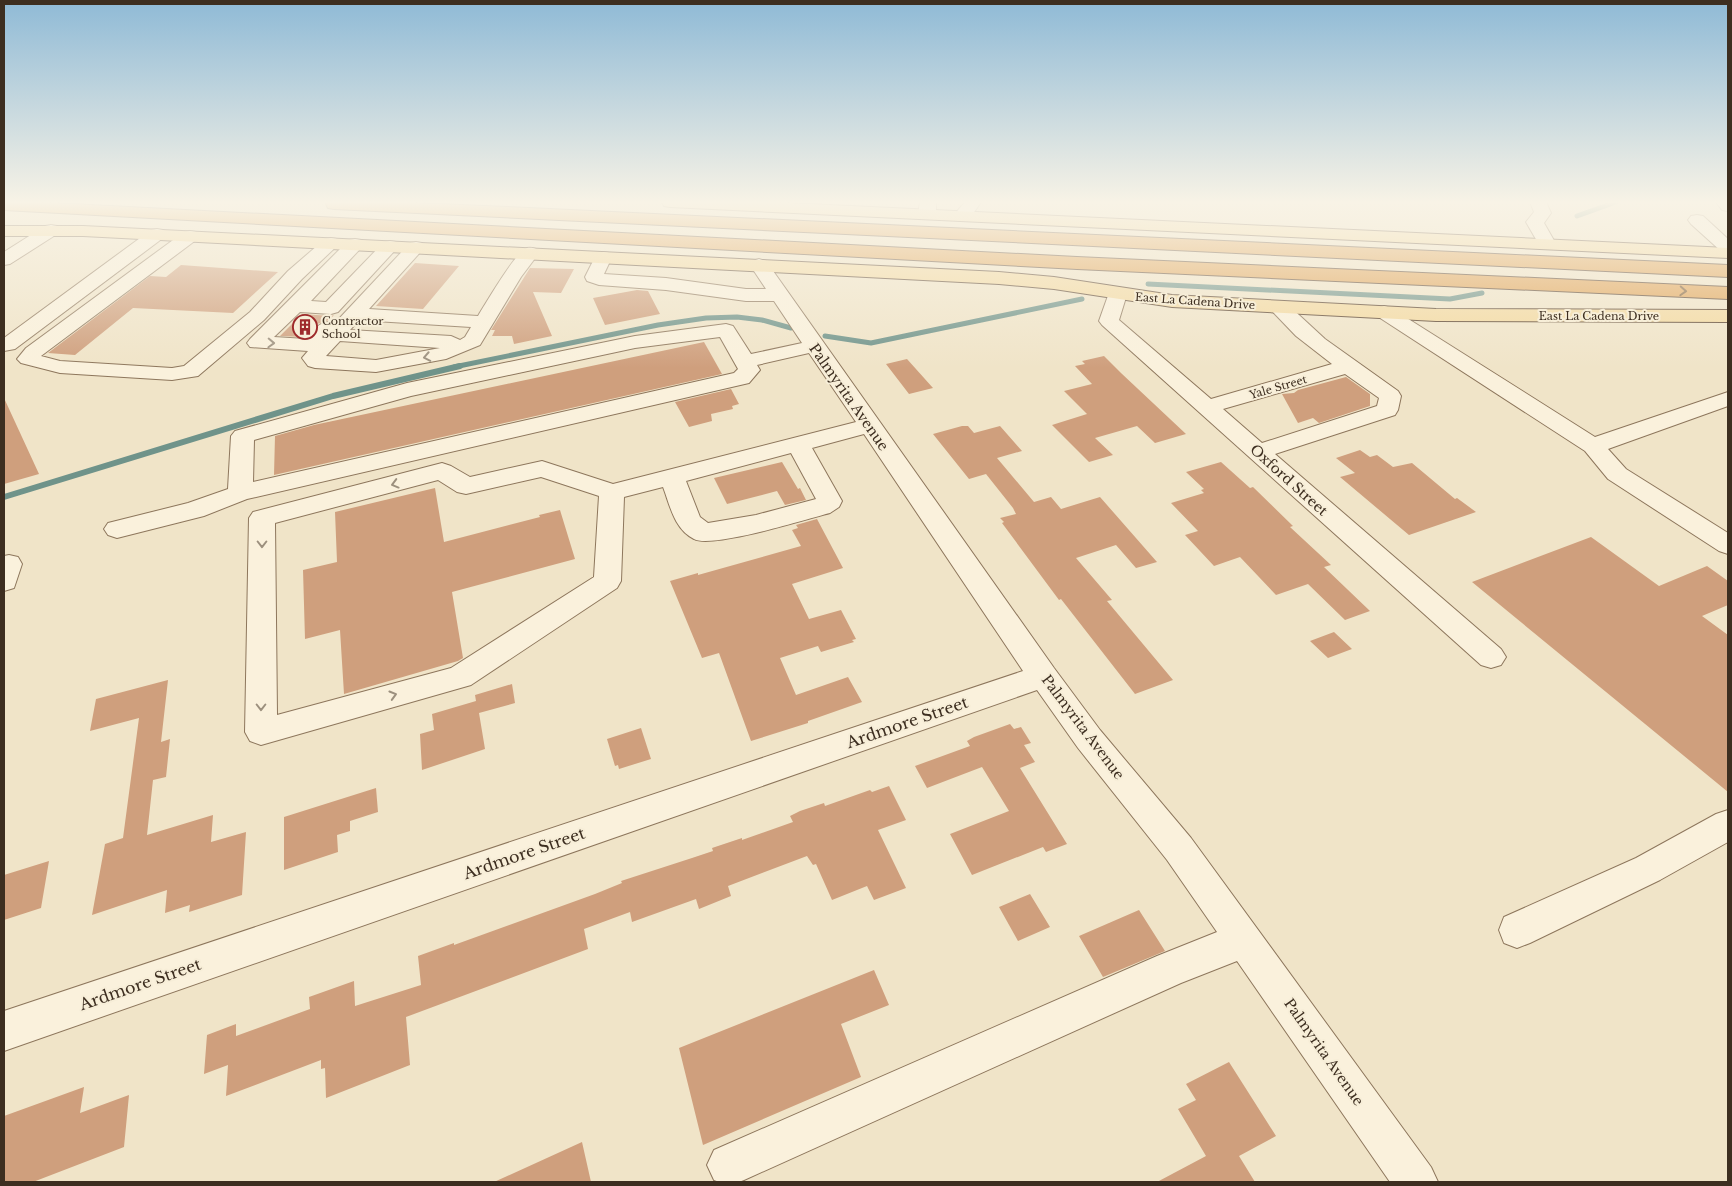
<svg xmlns="http://www.w3.org/2000/svg" width="1732" height="1186" font-family="'Libre Baskerville',serif">
	<style>
		.lines { fill: none; stroke-linecap: round; stroke-linejoin: round }
		.stream-far1 { stroke: #6f938a; stroke-width: 5 }
		.stream { stroke: #6f938a; stroke-width: 6 }
		.building { fill: #cf9f7d }
		.minor-casing { stroke: #8d765c; stroke-width: 2 }
		.major-casing { stroke: #5b4430; stroke-width: 2 }
		.highway-casing { stroke: #5b4430; stroke-width: 2 }
		.minor { fill: #faf1dc; fill-rule: evenodd }
		.major { fill: #f3d9a0; fill-rule: evenodd }
		.highway { fill: #e0a458; fill-rule: evenodd }
		.oneway { stroke: #7e5d36 }
		.oneway2 { stroke: #9c907e }
		.labels { text-anchor: middle; dominant-baseline: central; stroke-width: 4; stroke-linejoin: round; paint-order: stroke }
		.far-street-label { font-size: 11px; fill: #3d2e20; stroke: #f7eed8 }
		.far-poi-label { font-size: 11px; fill: #3d2e20; stroke: #f7eed8; text-anchor: start }
		.street-label { font-size: 14px; fill: #3d2e20; stroke: #f7eed8 }
		.near-street-label { font-size: 16px; fill: #3d2e20; stroke: #f7eed8 }
	</style>
	<rect width="100%" height="100%" fill="#f0e4c8"/>
	<g class="lines">
		<path class="stream-far1" d="M 1577,216 L 1616,202
			M 1148,284 L 1450,299 L 1482,293
			M 825,336 L 871,343 L 1082,299
			M 454,367 L 658,325 L 706,318 L 737,317 L 762,320 L 791,328"/>
		<path class="stream" d="M 4,497 L 333,396 L 460,366"/>
	</g>
	<path class="building" d="M 415,263 L 459,266 L 423,309 L 376,306 Z
		M 181,265 L 278,272 L 233,313 L 133,308 L 75,355 L 48,353 L 150,276 L 166,277 Z
		M 530,268 L 574,269 L 561,293 L 533,292 L 552,336 L 514,344 L 512,336 L 492,336 L 495,330 L 491,330 Z
		M 637,290 L 648,291 L 660,314 L 605,325 L 593,298 Z
		M 302,314 L 331,316 L 334,315 L 329,320 L 317,324 L 305,337 L 280,336 Z
		M 704,342 L 722,374 L 274,475 L 275,436 L 314,425 Z
		M 1104,356 L 1121,373 L 1186,434 L 1155,443 L 1137,426 L 1095,438 L 1113,455 L 1089,462 L 1052,425 L 1087,414 L 1064,391 L 1092,384 L 1075,366 L 1085,364 L 1082,361 Z
		M 907,359 L 933,388 L 909,394 L 886,364 Z
		M 1346,377 L 1370,394 L 1370,406 L 1319,423 L 1313,418 L 1298,423 L 1282,394 L 1294,393 L 1298,390 Z
		M 731,389 L 739,404 L 732,406 L 733,409 L 711,414 L 712,421 L 689,427 L 675,402 Z
		M 4,398 L 39,474 L 4,484 Z
		M 962,426 L 968,426 L 974,433 L 1000,426 L 1022,451 L 997,458 L 1034,502 L 1051,497 L 1061,509 L 1100,497 L 1157,562 L 1136,568 L 1116,545 L 1076,558 L 1112,600 L 1107,601 L 1173,680 L 1135,694 L 1061,599 L 1059,600 L 1002,523 L 1004,522 L 1000,518 L 1016,514 L 1013,508 L 986,474 L 969,479 L 933,434 Z
		M 1360,450 L 1370,457 L 1377,455 L 1393,467 L 1412,463 L 1455,499 L 1457,498 L 1476,512 L 1409,535 L 1340,477 L 1355,473 L 1336,458 Z
		M 782,462 L 798,489 L 800,488 L 806,500 L 785,505 L 777,491 L 727,504 L 714,478 Z
		M 1221,462 L 1250,488 L 1253,487 L 1293,526 L 1290,527 L 1331,565 L 1324,567 L 1370,611 L 1345,620 L 1308,584 L 1276,595 L 1240,557 L 1214,566 L 1185,535 L 1198,531 L 1171,503 L 1204,493 L 1201,490 L 1204,489 L 1186,472 Z
		M 435,488 L 444,542 L 540,517 L 539,515 L 560,510 L 575,559 L 452,592 L 463,658 L 458,661 L 344,694 L 340,630 L 305,639 L 303,570 L 337,562 L 335,512 Z
		M 817,519 L 843,568 L 792,584 L 809,619 L 841,610 L 856,639 L 852,640 L 854,642 L 821,652 L 818,646 L 780,658 L 796,695 L 848,677 L 862,702 L 808,721 L 808,723 L 751,741 L 719,653 L 702,658 L 670,581 L 698,573 L 698,575 L 801,546 L 792,530 L 798,528 L 796,525 Z
		M 1591,537 L 1659,586 L 1707,566 L 1728,581 L 1728,605 L 1702,616 L 1728,635 L 1728,792 L 1472,582 Z
		M 1334,632 L 1352,649 L 1328,658 L 1310,641 Z
		M 168,680 L 161,742 L 170,739 L 166,777 L 153,780 L 147,835 L 213,815 L 211,842 L 246,832 L 242,895 L 189,912 L 190,905 L 165,913 L 167,890 L 92,915 L 105,844 L 123,838 L 139,718 L 90,731 L 96,699 Z
		M 512,684 L 515,703 L 479,713 L 485,749 L 422,770 L 420,734 L 434,730 L 432,714 L 476,701 L 475,695 Z
		M 1010,724 L 1014,729 L 1021,727 L 1031,743 L 1024,745 L 1035,762 L 1020,768 L 1067,844 L 1046,852 L 1043,847 L 972,875 L 950,834 L 1009,811 L 982,767 L 927,788 L 915,766 L 970,746 L 967,741 L 974,737 Z
		M 641,728 L 651,759 L 619,769 L 618,765 L 615,766 L 607,739 Z
		M 889,786 L 906,820 L 878,830 L 906,888 L 874,900 L 867,886 L 832,900 L 816,864 L 813,865 L 807,856 L 728,886 L 731,896 L 699,909 L 696,899 L 632,922 L 630,912 L 584,929 L 588,949 L 406,1017 L 410,1065 L 326,1098 L 325,1068 L 321,1069 L 321,1060 L 226,1096 L 228,1065 L 204,1074 L 207,1035 L 236,1024 L 236,1036 L 310,1009 L 309,997 L 354,981 L 355,1006 L 421,985 L 418,956 L 454,943 L 454,945 L 595,894 L 622,883 L 621,881 L 692,858 L 713,851 L 712,848 L 742,838 L 742,840 L 793,822 L 790,816 L 800,811 L 824,803 L 825,806 L 870,790 L 872,792 Z
		M 376,788 L 378,812 L 350,821 L 350,831 L 337,835 L 338,852 L 284,870 L 284,817 Z
		M 49,861 L 41,908 L 4,920 L 4,875 Z
		M 1030,894 L 1050,927 L 1018,941 L 999,907 Z
		M 1139,910 L 1165,951 L 1103,977 L 1079,936 Z
		M 874,970 L 889,1005 L 841,1024 L 861,1077 L 703,1145 L 679,1048 Z
		M 1229,1062 L 1276,1136 L 1239,1156 L 1255,1182 L 1157,1182 L 1206,1156 L 1178,1109 L 1196,1100 L 1186,1084 Z
		M 84,1087 L 80,1113 L 129,1095 L 124,1147 L 33,1182 L 4,1182 L 4,1116 Z
		M 582,1142 L 591,1182 L 494,1182 Z"/>
	<g class="lines">
		<defs>
			<path id="minor" d="M 920,202 L 936,202 L 936,214 L 933,218 L 921,218 L 918,214 Z
				M 965,202 L 981,202 C 974,212 969,223 956,220 L 953,216 Z
				M 1530,202 L 1546,202 L 1551,213 L 1544,223 L 1556,244 L 1553,248 L 1547,249 L 1541,248 L 1526,222 L 1534,212 Z
				M 1716,202 L 1728,202 L 1728,211 L 1722,210 Z
				M 1697,215 L 1703,216 L 1728,239 L 1728,253 L 1722,252 L 1691,224 L 1688,220 L 1691,216 Z
				M 51,225 L 57,226 L 60,230 L 57,234 L 10,264 L 4,265 L 4,252 L 45,226 Z
				M 157,229 L 163,230 L 166,234 L 163,238 L 15,349 L 4,351 L 4,338 L 151,230 Z
				M 190,231 L 196,232 L 199,236 L 196,240 L 41,356 L 60,361 L 172,368 L 184,366 L 250,312 L 288,271 L 325,239 L 331,238 L 337,239 L 340,243 L 302,279 L 264,320 L 198,376 L 172,380 L 60,373 L 21,363 L 17,359 L 26,348 L 184,232 Z
				M 355,239 L 361,240 L 364,244 L 361,248 L 311,301 L 326,302 L 384,242 L 390,241 L 396,242 L 399,246 L 338,312 L 331,314 L 300,312 L 274,337 L 306,339 C 315,329 321,319 335,323 L 410,243 L 416,242 L 422,243 L 425,247 L 369,309 L 478,316 C 486,303 514,255 525,249 C 528,247 533,248 536,249 L 539,253 L 521,277 L 480,345 L 446,359 L 376,372 L 315,368 L 308,366 L 302,358 L 308,351 L 250,347 L 247,343 L 250,339 L 349,240 ZM 359,320 L 471,327 L 465,337 L 460,340 L 451,336 L 350,330 ZM 340,341 L 440,348 L 376,360 L 326,356 Z
				M 603,252 L 609,253 L 612,257 L 604,274 L 666,278 L 746,289 L 766,289 L 750,265 L 752,261 L 759,259 L 766,261 L 1054,668 L 1100,730 L 1191,838 L 1431,1167 L 1438,1182 L 1390,1182 L 1237,961 L 1181,983 L 744,1180 C 736,1184 722,1184 714,1180 L 707,1165 L 714,1150 L 1157,956 L 1217,932 L 1167,860 L 1078,748 L 1037,690 L 4,1051 L 4,1011 L 1023,671 L 864,434 L 812,448 L 842,501 L 839,507 L 830,513 C 807,519 711,549 694,539 C 674,529 670,505 663,487 L 624,497 L 621,581 L 617,588 L 471,685 L 261,745 L 250,741 L 245,732 L 249,518 L 253,512 L 442,463 L 451,466 L 470,477 L 542,461 L 613,484 L 856,422 L 809,353 L 757,365 L 760,370 L 749,383 L 247,499 L 204,516 L 117,538 L 108,535 L 104,529 L 108,523 L 188,503 L 228,489 L 231,436 L 235,431 L 407,383 L 635,336 L 726,324 L 733,326 L 751,354 L 802,343 L 774,301 L 746,301 L 666,290 L 599,285 L 587,281 L 585,277 L 597,253 ZM 720,337 L 738,369 L 734,373 L 253,482 L 254,440 L 411,396 L 635,348 ZM 791,453 L 816,499 L 756,515 L 708,523 L 700,517 L 686,481 ZM 541,477 L 599,496 L 594,577 L 451,668 L 277,715 L 275,523 L 438,480 L 457,492 L 466,494 Z
				M 1117,288 L 1124,290 L 1127,294 L 1119,320 L 1211,399 L 1332,364 L 1296,336 L 1272,311 L 1269,307 L 1272,303 L 1279,301 L 1286,303 L 1325,339 L 1398,391 L 1401,396 L 1398,410 L 1395,415 L 1275,454 L 1501,649 L 1506,657 L 1501,665 L 1491,668 L 1481,665 L 1102,325 L 1099,321 L 1110,290 ZM 1345,374 L 1379,398 L 1377,406 L 1262,443 L 1223,409 Z
				M 1384,306 L 1391,308 L 1595,437 L 1728,392 L 1728,406 L 1608,449 L 1626,469 L 1728,533 L 1728,554 L 1719,551 L 1608,479 L 1585,451 L 1377,316 L 1374,312 L 1377,308 Z
				M 9,555 L 18,557 L 22,564 L 14,588 L 4,591 L 4,556 Z
				M 1728,810 L 1728,842 L 1660,880 L 1530,943 L 1517,948 L 1504,943 L 1499,930 L 1504,917 L 1636,858 L 1716,814 Z"/>
			<path id="major" d="M 662,202 L 767,202 L 1728,248 L 1728,258 L 670,207 L 664,206 Z
				M 4,226 L 83,226 L 999,272 L 1054,277 L 1172,295 L 1436,309 L 1728,310 L 1728,322 L 1436,321 L 1172,307 L 1054,289 L 999,284 L 83,236 L 4,236 Z"/>
			<path id="highway" d="M 4,202 L 35,202 L 1077,257 L 1728,287 L 1728,299 L 1077,269 L 4,210 Z
				M 327,202 L 394,202 L 508,207 L 1728,265 L 1728,277 L 334,209 L 328,208 L 326,204 Z"/>
		</defs>
		<use href="#minor" class="minor-casing"/>
		<use href="#major" class="major-casing"/>
		<use href="#highway" class="highway-casing"/>
		<use href="#minor" class="minor"/>
		<use href="#major" class="major"/>
		<use href="#highway" class="highway"/>
	</g>
	<defs><path id="oneway-chevron" d="M-2-3.5L2.5 0L-2 3.5" fill="none" stroke-width="1.6" stroke-linecap="round" stroke-linejoin="round" transform="scale(1.25)"/></defs>
	<use class="oneway" href="#oneway-chevron" transform="translate(1683 291) rotate(3)"/>
	<g class="oneway2">
		<use href="#oneway-chevron" transform="translate(271 343) rotate(2)"/>
		<use href="#oneway-chevron" transform="translate(427 357) rotate(169)"/>
		<use href="#oneway-chevron" transform="translate(395 484) rotate(165)"/>
		<use href="#oneway-chevron" transform="translate(262 544) rotate(90)"/>
		<use href="#oneway-chevron" transform="translate(393 695) rotate(-16)"/>
		<use href="#oneway-chevron" transform="translate(261 707) rotate(90)"/>
	</g>
	<linearGradient id="sky" x2="0" y2="1"><stop stop-color="#8fbad6"/><stop offset="0.55" stop-color="#f8f3e6"/><stop offset="1" stop-color="#f8f3e6" stop-opacity="0"/></linearGradient>
	<rect width="1732" height="368" fill="url(#sky)"/>
	<defs>
		<symbol id="building-ring" viewBox="-11 -11 22 22"><circle r="9.5" fill="#f7eed8" stroke="#9e2a2b" stroke-width="1.5"/><path d="M-4-6H4V6H1V3H-1V6H-4ZM-2.5-4.3h1.7v1.8h-1.7ZM.8-4.3h1.7v1.8H.8ZM-2.5-1h1.7V.8h-1.7ZM.8-1h1.7V.8H.8Z" fill="#9e2a2b"/></symbol>
	</defs>
	<g fill-rule="evenodd">
		<use href="#building-ring" x="291" y="313" width="28" height="28"/>
	</g>
	<g class="labels">
		<g class="far-street-label">
			<text transform="translate(1195 301) rotate(4)">East La Cadena Drive</text>
			<text x="1599" y="316">East La Cadena Drive</text>
			<text transform="translate(1278 387) rotate(-16)">Yale Street</text>
		</g>
		<g class="far-poi-label">
			<text x="322" y="321">Contractor<tspan x="322" dy="13">School</tspan></text>
		</g>
		<g class="street-label">
			<text transform="translate(849 397) rotate(55)">Palmyrita Avenue</text>
			<text transform="translate(1289 480) rotate(42)">Oxford Street</text>
			<text transform="translate(1083 727) rotate(53)">Palmyrita Avenue</text>
			<text transform="translate(1324 1052) rotate(55)">Palmyrita Avenue</text>
		</g>
		<g class="near-street-label">
			<text transform="translate(907 722) rotate(-19)">Ardmore Street</text>
			<text transform="translate(524 853) rotate(-19)">Ardmore Street</text>
			<text transform="translate(140 984) rotate(-19)">Ardmore Street</text>
		</g>
	</g>
	<rect width="1732" height="1186" fill="none" stroke="#3d2e20" stroke-width="10"/>
</svg>
